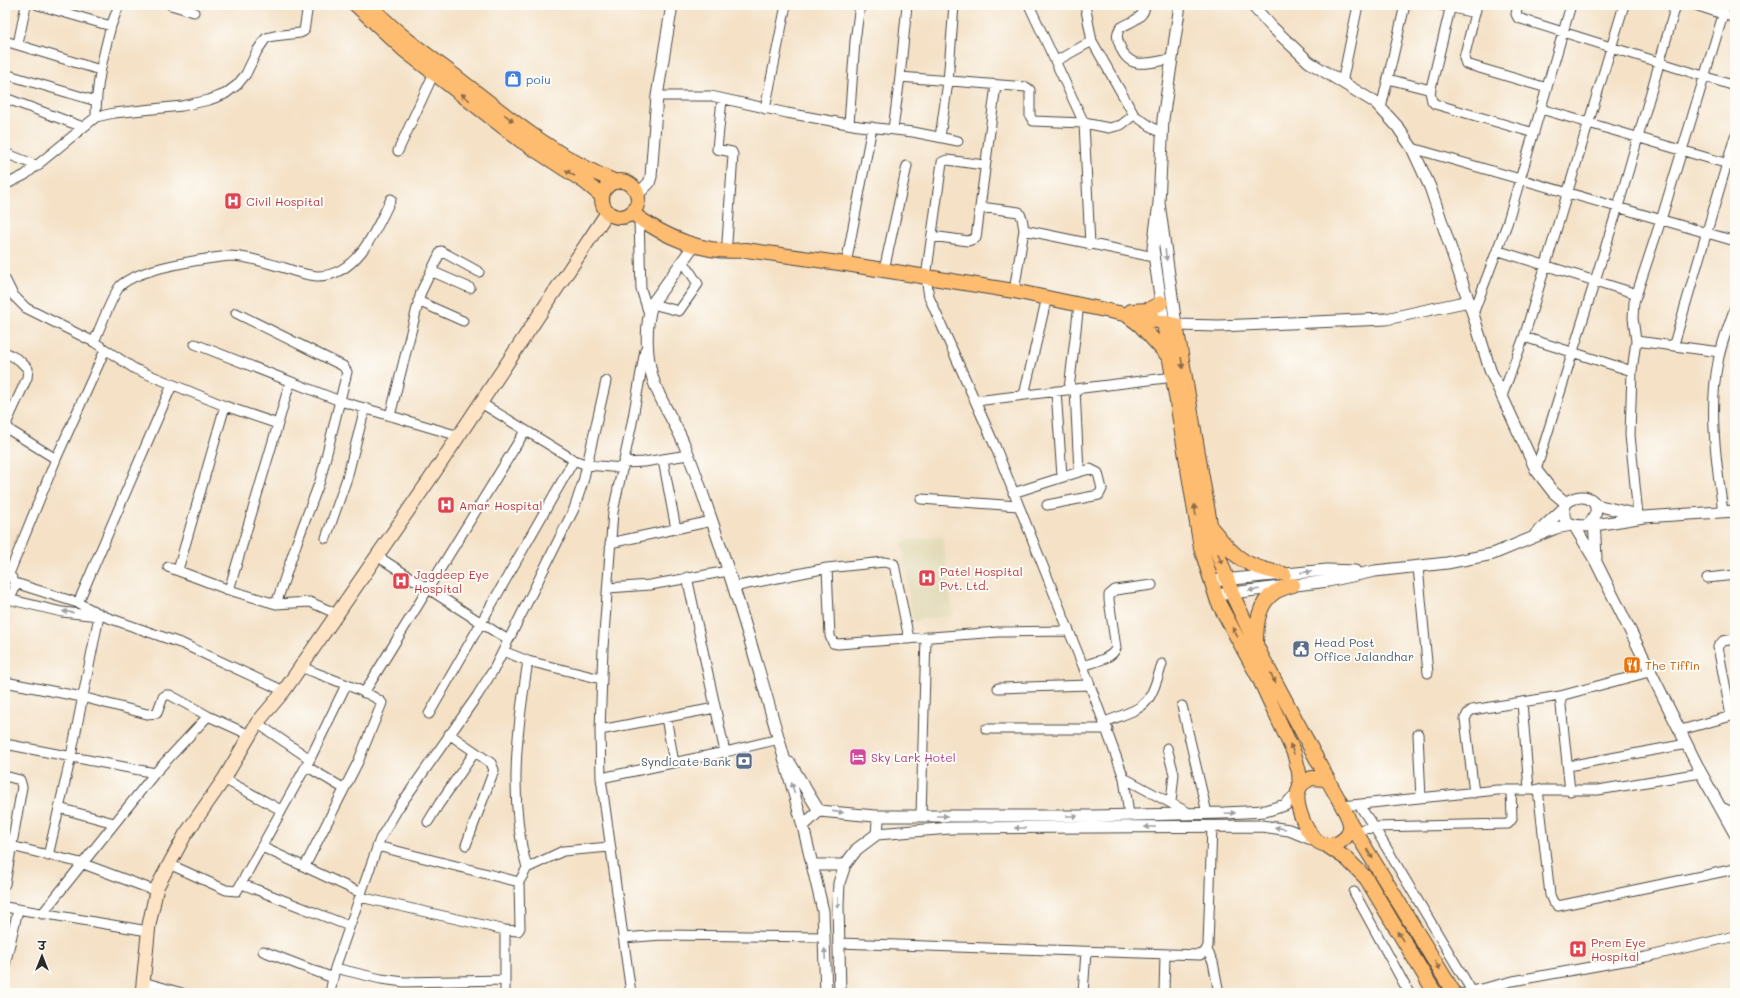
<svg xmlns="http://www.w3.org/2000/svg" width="1740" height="998" font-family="Mali,'Playpen Sans Deva',sans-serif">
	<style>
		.built { fill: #e3dbba }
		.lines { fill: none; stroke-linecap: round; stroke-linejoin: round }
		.minor-casing { stroke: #494642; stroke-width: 11 }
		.tertiary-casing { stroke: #494642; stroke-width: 13 }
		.secondary-casing { stroke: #494642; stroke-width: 15 }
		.primary-casing { stroke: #494642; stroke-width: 16 }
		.minor { stroke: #fff; stroke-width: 9 }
		.tertiary { stroke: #fff; stroke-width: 11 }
		.secondary { stroke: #fee4c5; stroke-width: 13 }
		.primary { stroke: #fdbc6f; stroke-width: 14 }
		.oneway { fill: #8a6c4a }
		.oneway2 { fill: #a0a0a0 }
		.labels { text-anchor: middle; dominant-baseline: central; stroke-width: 4; stroke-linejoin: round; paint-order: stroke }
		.shop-label { font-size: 12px; fill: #366cbe; stroke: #fdfcf7; text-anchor: start }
		.health-label { font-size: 12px; fill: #be3a42; stroke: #fdfcf7; text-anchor: start }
		.service-label { font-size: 12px; fill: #4e5e75; stroke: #fdfcf7; text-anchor: start }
		.food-label { font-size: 12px; fill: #c56008; stroke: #fdfcf7; text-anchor: start }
		.hotel-label { font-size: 12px; fill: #b23c85; stroke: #fdfcf7; text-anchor: start }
	</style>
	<rect width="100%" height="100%" fill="#fdfcf7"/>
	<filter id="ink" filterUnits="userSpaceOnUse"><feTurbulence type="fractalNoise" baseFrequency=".025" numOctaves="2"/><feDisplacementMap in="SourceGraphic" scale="8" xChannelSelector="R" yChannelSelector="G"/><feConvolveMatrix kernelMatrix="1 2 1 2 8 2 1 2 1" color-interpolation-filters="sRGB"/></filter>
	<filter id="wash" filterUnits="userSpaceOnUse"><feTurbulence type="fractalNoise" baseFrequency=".012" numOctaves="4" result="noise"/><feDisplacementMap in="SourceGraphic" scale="16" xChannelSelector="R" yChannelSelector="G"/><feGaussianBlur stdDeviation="0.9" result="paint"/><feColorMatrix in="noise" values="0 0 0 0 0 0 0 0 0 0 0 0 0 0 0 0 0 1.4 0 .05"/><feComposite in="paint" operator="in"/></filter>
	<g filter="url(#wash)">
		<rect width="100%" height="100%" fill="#f4e1c6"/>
		<path class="built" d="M 942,536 L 953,615 L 913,621 L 902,541 Z"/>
	</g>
	<g filter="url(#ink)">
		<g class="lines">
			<defs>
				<path id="minor" d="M 38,5 L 111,26 L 119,5
					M 171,5 L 194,12
					M 907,5 L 900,77 L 1026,87 L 1030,90 L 1030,116 L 1033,121 L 1084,123 L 1109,128 L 1121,125 L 1134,115 L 1162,134
					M 1029,5 L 1084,123 L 1090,245
					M 1085,5 L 1092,41
					M 1145,5 C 1145,18 1130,22 1120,28 C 1116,34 1117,39 1120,46 C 1129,72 1150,62 1172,59
					M 1440,5 L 1475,13
					M 1451,5 L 1430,92 L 1432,101 L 1435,104 L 1534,133
					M 1477,5 L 1464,58 L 1466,64 L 1547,88
					M 1518,5 L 1516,14 L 1518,18 L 1735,86
					M 1695,5 L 1735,18
					M 5,41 L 100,70
					M 18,44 L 26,5
					M 1056,61 L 1092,41 L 1134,115
					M 5,74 L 96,101
					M 1388,79 L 1431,90
					M 1342,83 L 1358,5
					M 657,96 L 711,96 L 787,113 L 859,126 L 913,132 L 958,141
					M 5,98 L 83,127
					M 722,99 L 717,149 L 732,152 L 733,155 L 727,242
					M 1381,108 L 1405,5
					M 765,109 L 786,5
					M 1541,109 L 1735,166
					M 96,117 C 96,85 103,56 111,26
					M 849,124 L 855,41 L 860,5
					M 893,129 L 900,77
					M 940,137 L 948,82 L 954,5
					M 1412,148 L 1735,241
					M 398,151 L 434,73 L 437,70
					M 5,153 L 38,166
					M 984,165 L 947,160 L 942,162 L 926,277 L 929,297 L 995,446 L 1083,666 L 1124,778 L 1129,815
					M 5,185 L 25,175 L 96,117 L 114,113 L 182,106 L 209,100 L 225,94 L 237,85 L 246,74 L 257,51 L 266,38 L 274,36 L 300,33 L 304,31 L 308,5
					M 980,207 L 1019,212 L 1022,218 L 1024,230
					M 639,219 L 641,289 L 649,314
					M 932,236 L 968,241 L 976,238 L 996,85
					M 1499,251 L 1637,294
					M 846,264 L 872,127
					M 884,270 L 907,166
					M 431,271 L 470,288
					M 5,279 L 13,295 L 26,308 L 94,342 L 135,369 L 225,406 L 278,424 L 229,590
					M 1014,291 L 1024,230 L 1154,257
					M 418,301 L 463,321
					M 652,304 L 679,311 L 698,284 L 683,261
					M 236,313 L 343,366 L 347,372 L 320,481 L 297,542 L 276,604
					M 1473,314 L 1507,224 L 1571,5
					M 1524,337 L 1632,371
					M 1636,341 L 1720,352
					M 94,342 C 99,330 113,294 120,286 C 138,268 203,259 229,256 C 248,256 266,263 285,268 C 296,272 306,275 317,276 C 357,277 377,228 391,199
					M 195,344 L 340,401 L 459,436
					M 1674,344 L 1735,136
					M 5,352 L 19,360 L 28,369 L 27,378 L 7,422 L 7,426 L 11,431 L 56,459
					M 1069,389 L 1079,304
					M 1075,389 L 1079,472
					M 1056,391 L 1062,476
					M 1024,395 L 1047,297
					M 1502,396 L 1524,337 L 1624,5
					M 976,401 L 1174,377
					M 481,403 L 574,460 L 587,465 L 623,468
					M 390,416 L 421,292 L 441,251 L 479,272
					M 278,424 L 290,382
					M 663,460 L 676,529
					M 623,463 L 644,462 L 688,455
					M 1536,470 L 1618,207 L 1676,5
					M 1013,493 L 1079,472 L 1090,469 L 1098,473 L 1102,489 L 1099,495 L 1047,505
					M 921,499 L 1018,506
					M 1723,512 C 1717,465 1708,410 1718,362 C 1721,344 1729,325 1735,307
					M 1638,515 L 1630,435 L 1632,371 L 1636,341 L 1633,318 L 1634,302 L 1661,220 L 1726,5
					M 326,538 L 347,478 L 365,408
					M 610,543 L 712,521
					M 377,556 L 508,640
					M 168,567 L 229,590 L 276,604 L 310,602 L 337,614
					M 1418,567 L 1428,673
					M 827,568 L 830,636 L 833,643 L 838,644 L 998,632 L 1069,631
					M 178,570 L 225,406
					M 9,574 L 56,459 L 105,350
					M 687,577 L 725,752
					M 1707,578 L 1735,575
					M 15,583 L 78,603 L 106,617 L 183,644 L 284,691
					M 733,587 L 827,568 L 884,562 L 894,564 L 909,639
					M 608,588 L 650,585 L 728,571
					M 5,599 L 8,599 C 15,592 17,586 12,578
					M 8,599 L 62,612 L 99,616
					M 78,603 L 172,385
					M 503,651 L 528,661 L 601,679
					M 528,661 C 517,730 508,800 527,868 L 563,851 L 610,847
					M 1083,666 C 1093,662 1112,659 1116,648 L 1109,600 L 1109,595 L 1115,590 L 1152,585
					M 301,667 C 315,673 376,694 382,703 L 358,762 L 305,866
					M 5,682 L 82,697 L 147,714 L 157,713 L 163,697 L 166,695 L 170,695 L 208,716 L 250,735
					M 998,688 L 1090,685
					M 364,693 L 525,431
					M 1560,696 L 1570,791
					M 1522,702 L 1529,789
					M 1182,706 L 1207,813
					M 429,714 L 574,460
					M 1731,716 L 1718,647 L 1723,641 L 1735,639
					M 666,717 L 674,763
					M 1105,722 C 1148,705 1148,709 1162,664
					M 257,723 L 310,759
					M 986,729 L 1108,729
					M 600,730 L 715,708
					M 1681,730 L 1735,715
					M 449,734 L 491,763 L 494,770 L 466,845
					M 1418,734 L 1421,798
					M 5,744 L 155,773
					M 1167,748 L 1174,774 L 1171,802
					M 306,766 L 343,788
					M 1568,766 L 1687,744
					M 5,776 L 20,780 L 22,787 L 5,884
					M 601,778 L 725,752 L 779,739
					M 1124,778 L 1191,814
					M 224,779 L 281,810
					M 1538,789 L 1550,895 L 1553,902 L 1558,906 L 1735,869
					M 1474,793 L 1465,719 L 1468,713 L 1472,710 L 1560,696 L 1649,672
					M 1359,805 L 1374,827 L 1473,993
					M 1342,806 L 1497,790 L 1598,790 L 1701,773
					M 1719,806 L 1735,813
					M 59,808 L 114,823
					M 921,816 L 926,637
					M 428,822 L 439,804 L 475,752
					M 1355,831 L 1374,827 L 1508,824 L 1512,819 L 1511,790
					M 11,846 L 81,863 L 156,891
					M 377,846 L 519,882
					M 262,847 L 361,893
					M 48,856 L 71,756 L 99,616
					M 169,864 L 226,890 L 237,891 L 310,759 L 346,685
					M 242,884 L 349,926
					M 1354,892 L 1409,993
					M 360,897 L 505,930 L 518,931 L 520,928 L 519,882 L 527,868
					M 5,907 L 148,931
					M 42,914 L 155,773 L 208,716
					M 623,938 L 662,935 L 824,937
					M 838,943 L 1200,955 L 1205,952 L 1208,946 L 1212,826
					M 1207,950 L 1213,962 L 1219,993
					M 263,951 L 333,978
					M 5,965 L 18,910
					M 335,968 L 381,979 L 404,982 L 505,980
					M 143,982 L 182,993
					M 330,993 L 335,968 L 380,839 L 399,807 L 477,696 L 494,669 L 574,509 L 583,482 L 606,381
					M 505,993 L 505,930
					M 631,993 L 601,778 L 600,730 L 603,648 L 613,512 L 632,423 L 645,350
					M 1083,993 L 1086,952
					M 1164,993 L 1165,955
					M 1464,993 L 1513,981 L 1646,957 L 1735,936"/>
				<path id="tertiary" d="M 1252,5 L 1272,27 L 1309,62 L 1376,103 L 1397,126 L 1412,148 L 1430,187 L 1473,314 L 1490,370 L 1536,470 L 1553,492 L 1566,503
					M 637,195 L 649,183 L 651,177 L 657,96 L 672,5
					M 1159,203 L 1176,325 L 1219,326 L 1386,319 L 1469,301
					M 694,245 L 652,304 C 645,326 646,357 653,379 C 660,402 675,422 684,444 C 695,469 703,496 712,521 C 746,621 775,724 803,826
					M 1164,323 L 1153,248 L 1159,203 L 1163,119 L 1180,5
					M 1596,505 L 1638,515
					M 1594,519 L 1596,558
					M 1587,526 C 1609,506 1587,487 1566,503 C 1557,527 1578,527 1595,525 L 1644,517 L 1735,511
					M 1575,527 L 1596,562 L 1701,773 L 1735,834
					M 1535,535 L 1564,508
					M 1212,581 L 1327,570 L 1355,571
					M 1216,595 L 1328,581 L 1375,571 L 1447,563 L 1493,554 L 1556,528 L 1571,525
					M 790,763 L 819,811
					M 875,816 L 1094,816 L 1224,813 L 1265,811 L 1285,805 L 1297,794
					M 877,834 L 950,828 L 1262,826 L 1289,830 L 1316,841
					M 813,865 L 845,865 L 857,849 L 877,834 L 878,821 L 875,816 L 819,811 L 803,826 L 823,911 L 826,993
					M 840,993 L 838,905 L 839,883 L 845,865"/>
				<path id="secondary" d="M 142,993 L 149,925 L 157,887 L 185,835 L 224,779 L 257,723 L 284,691 L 430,479 L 607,213"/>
				<path id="primary" d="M 356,5 L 404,50 L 520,140 L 585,182 L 602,196
					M 370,5 C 394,32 425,53 454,75 C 505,115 555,157 616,182
					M602 199a18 18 0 1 1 36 0a18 18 0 1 1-36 0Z
					M 632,213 C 664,237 705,255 746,250 L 846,264 L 1014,291 L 1176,325 L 1213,541 L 1234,598 L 1261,655 L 1329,782
					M 1131,311 L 1148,310 L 1161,303
					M 1128,316 L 1140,325 L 1170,358
					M 1164,323 L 1201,548 L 1218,602 L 1259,678 L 1294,753 L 1299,772 L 1300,787
					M 1214,531 C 1236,560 1248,567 1284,574
					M 1256,643 C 1256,625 1258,603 1275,592 C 1280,589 1287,587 1293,585
					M 1312,778 L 1324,779 L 1329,782 C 1335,794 1344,807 1349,820 C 1355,839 1330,853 1316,840 C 1305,831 1292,800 1300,787 C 1303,782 1308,780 1312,778 Z
					M 1349,821 L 1454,993
					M 1326,845 L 1347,859 L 1366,878 L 1435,993"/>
			</defs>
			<use href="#minor" class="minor-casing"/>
			<use href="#tertiary" class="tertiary-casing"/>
			<use href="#secondary" class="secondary-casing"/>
			<use href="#primary" class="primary-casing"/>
			<use href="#minor" class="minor"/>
			<use href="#tertiary" class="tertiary"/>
			<use href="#secondary" class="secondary"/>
			<use href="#primary" class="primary"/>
		</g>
		<defs><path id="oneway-solid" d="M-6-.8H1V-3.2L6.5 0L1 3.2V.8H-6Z"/></defs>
		<g class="oneway">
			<use href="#oneway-solid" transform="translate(465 97) rotate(-142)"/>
			<use href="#oneway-solid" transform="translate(509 118) rotate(38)"/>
			<use href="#oneway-solid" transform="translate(570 173) rotate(-147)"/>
			<use href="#oneway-solid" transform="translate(1182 363) rotate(81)"/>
			<use href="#oneway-solid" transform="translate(1195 510) rotate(-99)"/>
			<use href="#oneway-solid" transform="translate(1220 559) rotate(70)"/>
			<use href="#oneway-solid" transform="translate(1235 632) rotate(-118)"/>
			<use href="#oneway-solid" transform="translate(1273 678) rotate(62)"/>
			<use href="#oneway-solid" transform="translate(1292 749) rotate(-113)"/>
			<use href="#oneway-solid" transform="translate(1370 854) rotate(58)"/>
			<use href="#oneway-solid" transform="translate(1400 936) rotate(-121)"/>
			<use href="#oneway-solid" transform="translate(1437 965) rotate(59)"/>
		</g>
		<g class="oneway2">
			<use href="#oneway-solid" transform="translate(1166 255) rotate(82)"/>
			<use href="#oneway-solid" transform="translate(1306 572) rotate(-5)"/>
			<use href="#oneway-solid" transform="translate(1254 590) rotate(173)"/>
			<use href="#oneway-solid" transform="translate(68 612) rotate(-173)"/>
			<use href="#oneway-solid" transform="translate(793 788) rotate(-105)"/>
			<use href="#oneway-solid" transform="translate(838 812) rotate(6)"/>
			<use href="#oneway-solid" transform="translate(1230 813) rotate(-3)"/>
			<use href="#oneway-solid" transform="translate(942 816)"/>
			<use href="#oneway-solid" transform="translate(1072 816)"/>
			<use href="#oneway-solid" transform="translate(1150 827) rotate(180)"/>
			<use href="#oneway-solid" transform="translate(1020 828) rotate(180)"/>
			<use href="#oneway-solid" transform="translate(1280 828) rotate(-172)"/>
			<use href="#oneway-solid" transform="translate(838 903) rotate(91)"/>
			<use href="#oneway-solid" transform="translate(825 954) rotate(-93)"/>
		</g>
	</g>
	<defs>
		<symbol id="shop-square" viewBox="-11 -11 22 22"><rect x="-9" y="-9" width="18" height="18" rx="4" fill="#3f7fe0" stroke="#fdfcf7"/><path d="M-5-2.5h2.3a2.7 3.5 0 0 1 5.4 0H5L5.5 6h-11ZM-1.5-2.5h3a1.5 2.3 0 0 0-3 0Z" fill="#fff"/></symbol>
		<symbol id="hospital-square" viewBox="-11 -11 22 22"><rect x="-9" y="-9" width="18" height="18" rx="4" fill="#e0444e" stroke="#fdfcf7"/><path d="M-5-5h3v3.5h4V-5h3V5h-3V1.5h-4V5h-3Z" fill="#fff"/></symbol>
		<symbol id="civic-square" viewBox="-11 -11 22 22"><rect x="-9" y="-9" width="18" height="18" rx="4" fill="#5c6f8a" stroke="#fdfcf7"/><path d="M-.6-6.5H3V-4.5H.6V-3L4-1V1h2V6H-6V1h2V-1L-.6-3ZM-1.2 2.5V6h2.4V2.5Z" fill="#fff"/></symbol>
		<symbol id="restaurant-square" viewBox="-11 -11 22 22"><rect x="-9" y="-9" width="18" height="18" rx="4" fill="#e8710a" stroke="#fdfcf7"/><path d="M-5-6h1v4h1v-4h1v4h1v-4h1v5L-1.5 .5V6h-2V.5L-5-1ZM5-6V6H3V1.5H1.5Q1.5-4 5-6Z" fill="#fff"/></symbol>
		<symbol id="hotel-square" viewBox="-11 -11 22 22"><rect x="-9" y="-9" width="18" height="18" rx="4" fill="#d1479c" stroke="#fdfcf7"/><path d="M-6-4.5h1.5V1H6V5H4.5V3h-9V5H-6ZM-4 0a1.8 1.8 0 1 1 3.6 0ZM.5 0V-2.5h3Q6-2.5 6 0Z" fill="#fff"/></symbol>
		<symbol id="bank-square" viewBox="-11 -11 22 22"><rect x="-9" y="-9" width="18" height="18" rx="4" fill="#5c6f8a" stroke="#fdfcf7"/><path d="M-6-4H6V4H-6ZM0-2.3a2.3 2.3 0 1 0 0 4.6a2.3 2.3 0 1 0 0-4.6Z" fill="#fff"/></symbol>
	</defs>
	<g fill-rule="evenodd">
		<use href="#shop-square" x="503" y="69" width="20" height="20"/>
		<use href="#hospital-square" x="223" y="191" width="20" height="20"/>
		<use href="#hospital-square" x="436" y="495" width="20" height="20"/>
		<use href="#hospital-square" x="917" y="568" width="20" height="20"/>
		<use href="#hospital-square" x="391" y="571" width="20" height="20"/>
		<use href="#civic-square" x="1291" y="639" width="20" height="20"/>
		<use href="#restaurant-square" x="1622" y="655" width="20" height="20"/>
		<use href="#hotel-square" x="848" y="747" width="20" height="20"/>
		<use href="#bank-square" x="734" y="751" width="20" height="20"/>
		<use href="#hospital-square" x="1568" y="939" width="20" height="20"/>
	</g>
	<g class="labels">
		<g class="shop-label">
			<text x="526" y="79">poiu</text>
		</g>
		<g class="health-label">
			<text x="246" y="201">Civil Hospital</text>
			<text x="459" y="505">Amar Hospital</text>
			<text x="940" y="571">Patel Hospital<tspan x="940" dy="14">Pvt. Ltd.</tspan></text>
			<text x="414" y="574">Jagdeep Eye<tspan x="414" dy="14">Hospital</tspan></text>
			<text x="1591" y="942">Prem Eye<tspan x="1591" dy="14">Hospital</tspan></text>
		</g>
		<g class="service-label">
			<text x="1314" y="642">Head Post<tspan x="1314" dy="14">Office Jalandhar</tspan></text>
			<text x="731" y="761" text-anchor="end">Syndicate Bank</text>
		</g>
		<g class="food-label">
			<text x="1645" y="665">The Tiffin</text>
		</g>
		<g class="hotel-label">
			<text x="871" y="757">Sky Lark Hotel</text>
		</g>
	</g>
	<rect width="1740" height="998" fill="none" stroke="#fdfcf7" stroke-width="20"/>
	<g transform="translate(42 956)" stroke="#fdfcf7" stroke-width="3" paint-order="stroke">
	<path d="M0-3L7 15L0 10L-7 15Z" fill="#2b2b2b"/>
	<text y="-6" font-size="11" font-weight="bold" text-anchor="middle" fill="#2b2b2b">उ</text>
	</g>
</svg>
